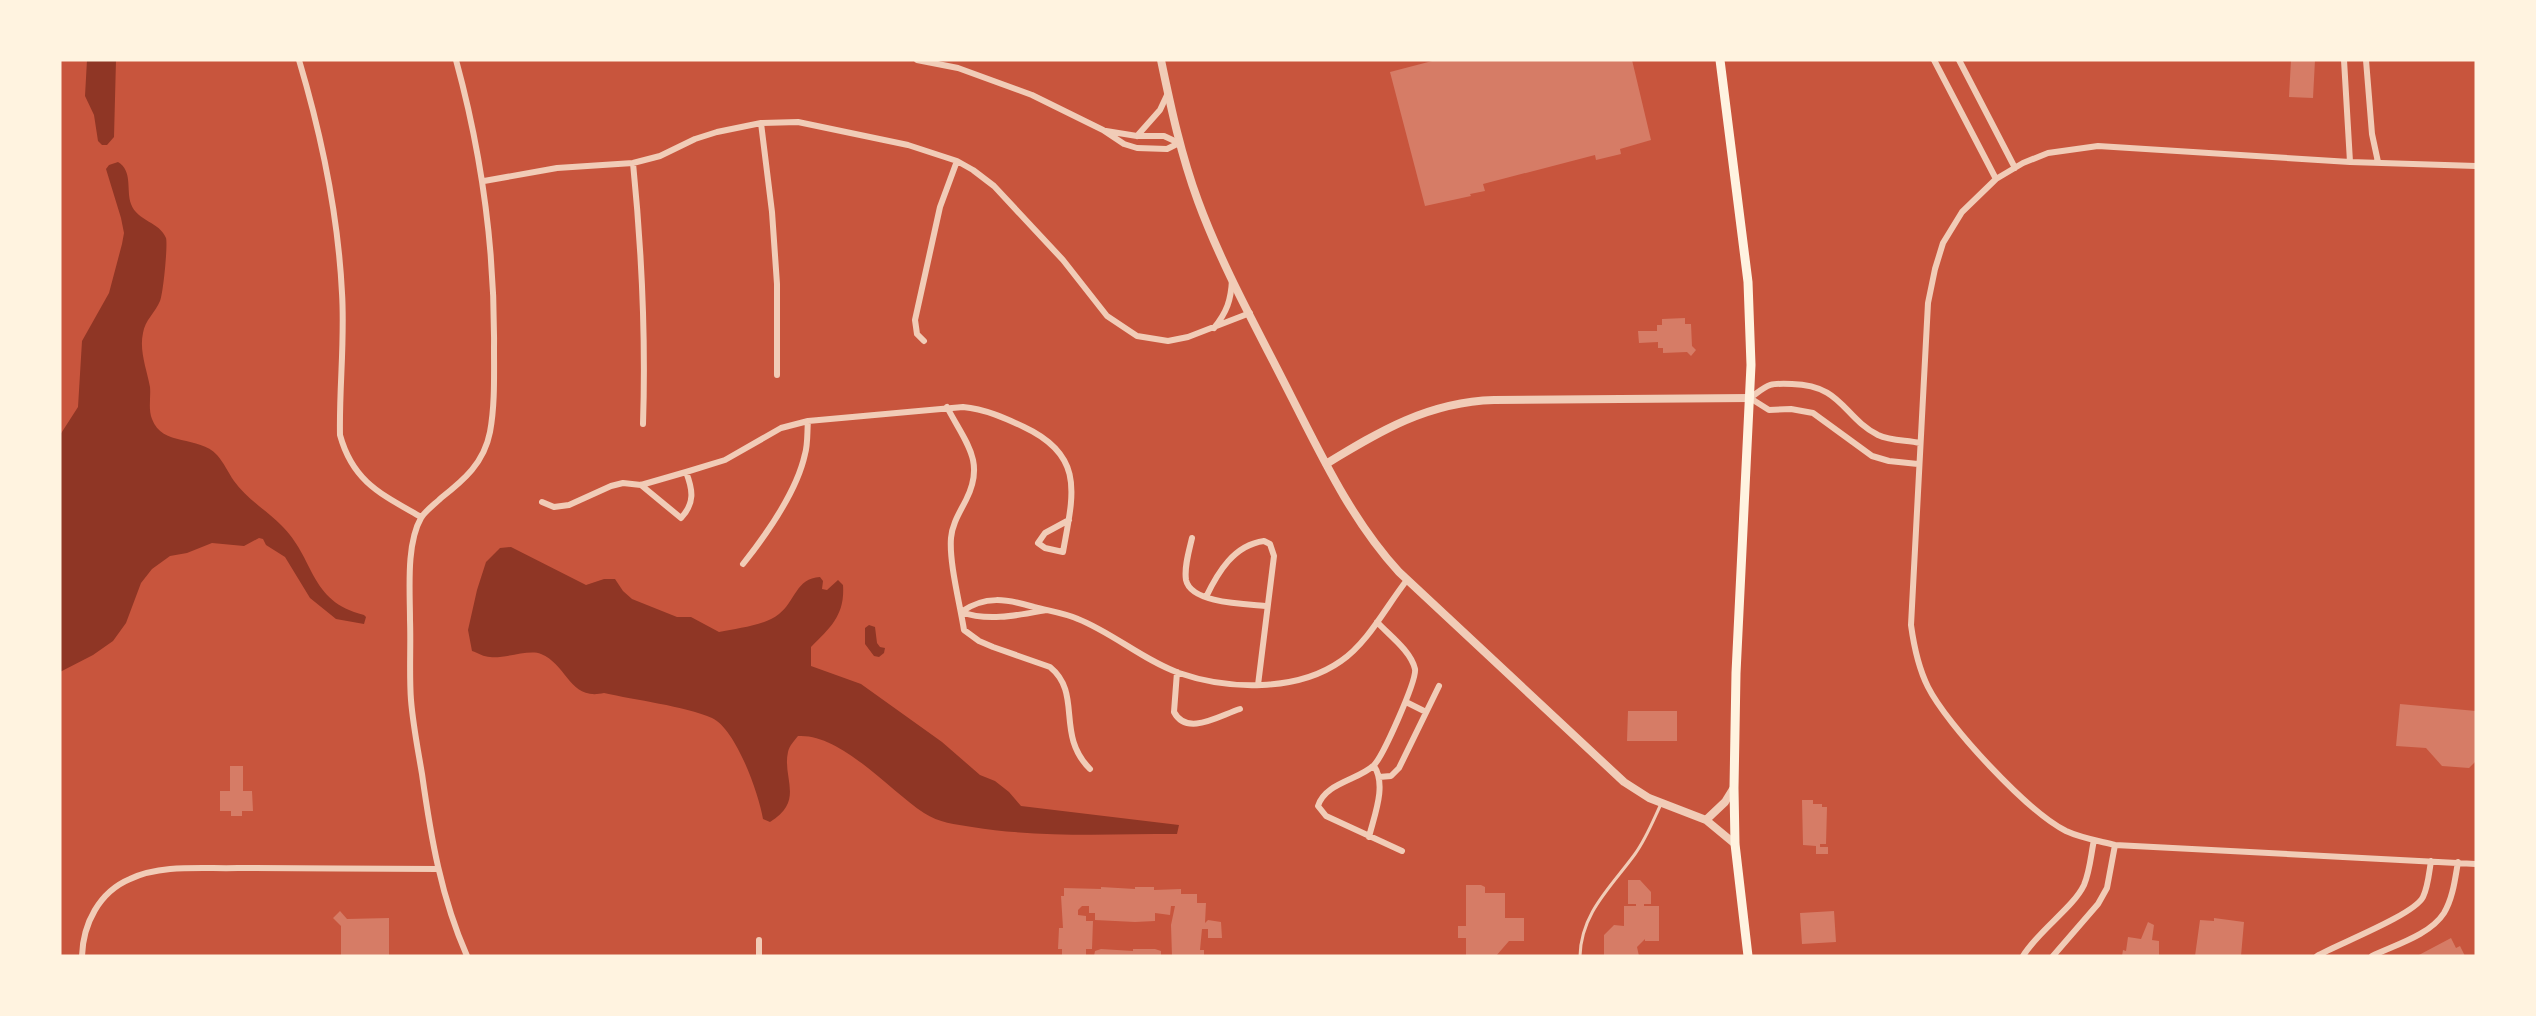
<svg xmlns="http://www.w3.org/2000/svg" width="2536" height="1016" font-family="'Varela Round',sans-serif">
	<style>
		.water { fill: #8f3625 }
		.building { fill: #d67c66 }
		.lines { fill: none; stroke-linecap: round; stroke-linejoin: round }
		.service { stroke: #f1ccb7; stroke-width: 3 }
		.minor { stroke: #f1ccb7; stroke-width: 6 }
		.tertiary { stroke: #f1ccb7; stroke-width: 8 }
		.secondary { stroke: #fff3e0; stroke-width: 9 }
	</style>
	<rect width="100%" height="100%" fill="#c8553d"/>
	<path class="water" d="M 87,60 L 116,60 L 114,137 L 107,145 L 102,145 L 98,141 L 94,115 L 85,96 Z
		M 118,162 C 133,171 126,190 131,204 C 137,221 160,222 166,238 C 168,245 163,295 160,301 C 155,313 145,320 143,333 C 139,351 147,370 150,387 C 151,397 148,409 152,419 C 162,447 199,435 217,455 C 224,463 228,472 234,481 C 247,499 266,510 281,525 C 316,559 308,601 364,615 L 366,617 L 364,624 L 336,619 L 310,598 L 285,557 L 266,545 L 263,539 L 259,538 L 244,546 L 212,543 L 187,553 L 170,556 L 152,569 L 141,583 L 126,623 L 113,641 L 93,655 L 60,672 L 60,435 L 78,407 L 82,341 L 109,293 L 122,244 L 124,233 L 121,218 L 106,169 L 109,165 Z
		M 511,547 L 586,585 L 604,579 L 615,579 L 623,591 L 632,599 L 677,617 L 691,617 L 719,632 C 738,628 764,626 779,614 C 795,602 796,578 820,577 L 823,581 L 822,589 L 827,590 L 838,580 L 843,585 C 845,615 831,627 811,647 L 811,666 L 861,684 L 942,742 L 980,775 L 995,781 L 1009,792 L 1021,806 L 1179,825 L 1177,834 C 1109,834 1040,838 972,827 C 955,824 939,823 924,813 C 890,791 841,733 798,736 C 795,740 789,746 788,752 C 782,778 805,801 770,822 L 763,819 C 759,794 736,729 712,718 C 684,706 635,700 604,693 C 569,701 568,665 541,654 C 529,649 504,659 490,657 C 484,657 478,653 472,651 L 468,630 L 477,590 L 486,562 L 500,548 Z
		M 869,625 L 875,627 L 877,643 L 880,647 L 885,648 L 884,653 L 879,657 L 874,656 L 865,644 L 865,628 Z"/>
	<path class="building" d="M 1436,60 L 1632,60 L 1651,140 L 1620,149 L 1621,154 L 1596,160 L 1595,155 L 1483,184 L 1485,191 L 1470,194 L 1471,196 L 1425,206 L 1390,72 Z
		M 2291,60 L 2315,60 L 2313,98 L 2289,97 Z
		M 1685,318 L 1685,324 L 1691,324 L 1692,346 L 1696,350 L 1691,356 L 1687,352 L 1663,353 L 1663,348 L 1658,348 L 1658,342 L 1639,343 L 1638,331 L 1657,331 L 1657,325 L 1662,325 L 1662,319 Z
		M 2400,704 L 2476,711 L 2476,761 L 2469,768 L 2442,766 L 2426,748 L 2396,746 Z
		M 1628,711 L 1677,711 L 1677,741 L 1627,741 Z
		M 230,766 L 243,766 L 243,791 L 252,791 L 253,811 L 242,811 L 242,816 L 231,816 L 231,811 L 220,811 L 220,791 L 230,791 Z
		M 1802,800 L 1813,800 L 1813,804 L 1822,804 L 1822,807 L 1827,807 L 1826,844 L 1820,844 L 1820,847 L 1828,847 L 1828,854 L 1816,854 L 1816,846 L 1803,845 Z
		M 1628,880 L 1640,880 L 1651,892 L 1651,904 L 1644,904 L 1644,906 L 1659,906 L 1659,941 L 1645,941 L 1645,939 L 1637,947 L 1639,956 L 1604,956 L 1604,935 L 1614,925 L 1624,926 L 1624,906 L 1636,906 L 1636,904 L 1628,904 Z
		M 1466,885 L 1481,885 L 1485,887 L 1485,893 L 1505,893 L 1505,918 L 1524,918 L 1524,941 L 1509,941 L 1496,956 L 1466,956 L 1466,938 L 1458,938 L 1458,926 L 1466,926 Z
		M 1101,887 L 1135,889 L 1135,887 L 1154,887 L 1154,890 L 1181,889 L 1181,894 L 1197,894 L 1197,903 L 1206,903 L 1205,923 L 1208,920 L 1221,922 L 1222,938 L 1208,938 L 1208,929 L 1202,929 L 1200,950 L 1204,950 L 1204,956 L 1172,956 L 1171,925 L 1175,906 L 1171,906 L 1170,915 L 1155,913 L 1155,921 L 1135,922 L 1095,920 L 1095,913 L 1089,913 L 1089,906 L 1082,906 L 1078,910 L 1078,915 L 1086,916 L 1086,921 L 1093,921 L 1092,949 L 1086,949 L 1086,956 L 1062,956 L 1062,949 L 1058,949 L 1059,928 L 1063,928 L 1061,896 L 1064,896 L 1064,888 L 1101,889 Z
		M 340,911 L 347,919 L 389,918 L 389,956 L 341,956 L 341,926 L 333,918 Z
		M 1834,911 L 1836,942 L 1802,944 L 1800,913 Z
		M 2214,918 L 2244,922 L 2241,956 L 2195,956 L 2200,920 L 2214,921 Z
		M 2148,922 L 2154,925 L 2152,940 L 2159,941 L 2159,956 L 2122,956 L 2123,950 L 2126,951 L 2128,937 L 2141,939 Z
		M 2451,938 L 2456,948 L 2460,946 L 2465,956 L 2417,956 Z
		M 1101,949 L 1133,951 L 1133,949 L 1155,949 L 1161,951 L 1161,956 L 1094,956 L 1095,951 Z"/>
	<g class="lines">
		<path class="service" d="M 1580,956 C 1581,913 1611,887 1635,854 C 1646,839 1653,821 1661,804"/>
		<path class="minor" d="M 299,60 C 322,137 338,213 342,293 C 345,341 339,388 340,435 C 353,482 381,494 421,517
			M 456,60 C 482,155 495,250 494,348 C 494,376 495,405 490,432 C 484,463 464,480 441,498 C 435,504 425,511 421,518 C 406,544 410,591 410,620 C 411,646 409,674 411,700 C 413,725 418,750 422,774 C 431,838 441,897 467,956
			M 917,60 L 958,68 L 1032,95 L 1103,130 L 1124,144 L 1137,148 L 1167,149 L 1179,143
			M 1934,60 L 1996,179
			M 1959,60 L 2015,168
			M 2344,60 L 2350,162
			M 2366,60 L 2372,134 L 2378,162
			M 761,123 L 772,212 L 777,284 L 777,375
			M 1106,131 L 1137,136 L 1164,136 L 1179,143
			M 1137,136 L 1160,110 L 1168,93
			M 633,163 C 642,253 646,334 643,424
			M 2476,166 L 2350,162 L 2098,146 L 2048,153 L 2023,163 L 1996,179 L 1962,212 L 1943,243 L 1935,269 L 1928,303 L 1911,625 C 1914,647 1918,667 1928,687 C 1947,725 2028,812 2066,831 C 2081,838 2099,841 2115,845 L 2476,864
			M 484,181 L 557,168 L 633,163 L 660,156 L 695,139 L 717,132 L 761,123 L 798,122 L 908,145 L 957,161 L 973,170 L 994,186 L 1063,260 L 1107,316 L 1137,336 L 1168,341 L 1188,337 L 1250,313
			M 1214,328 C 1227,312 1231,300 1232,280
			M 924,341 L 917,334 L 915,320 L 940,207 L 957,161
			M 947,407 C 965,442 986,461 966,500 C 960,512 952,524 951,538 C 949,563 960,604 964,630 L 979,641 L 993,647 L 1050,667 C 1083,694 1055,734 1090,769
			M 1918,464 L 1889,461 L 1872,456 L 1813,413 L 1791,409 L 1769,410 L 1750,398 C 1769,384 1768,383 1792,384 C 1842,385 1843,417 1878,435 C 1891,441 1906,440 1920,443
			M 641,485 L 681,518 C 695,503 693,490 686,472
			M 542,502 L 554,507 L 569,505 L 611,486 L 623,483 L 641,485 L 686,472 L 725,460 L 781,428 L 808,421 L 963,407 C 985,409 1005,418 1024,427 C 1086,456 1073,495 1063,552 L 1045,548 L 1038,543 L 1045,533 L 1069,520
			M 1192,538 C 1189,551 1184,567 1186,580 C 1191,604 1248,604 1267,606
			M 743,564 C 766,535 797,491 805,454 C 808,444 807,432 808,421
			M 1206,597 C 1218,572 1234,545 1264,541 L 1270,544 L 1274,556 L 1258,685
			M 1046,610 C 1019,615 988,622 961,612 C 985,595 1007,599 1034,607 C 1049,611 1064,613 1078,619 C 1113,633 1143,660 1179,673 C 1228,690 1297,692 1341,661 C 1368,643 1387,605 1407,580
			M 1377,622 C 1389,635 1411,651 1415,669 C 1417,680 1382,759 1373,766 C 1358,780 1325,783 1318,806 L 1326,816 L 1402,851
			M 1177,672 L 1174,712 C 1187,737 1220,715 1240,709
			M 1406,702 L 1426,712
			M 1379,777 L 1391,776 L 1399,768 L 1439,686
			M 1369,837 C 1374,816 1387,785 1374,766
			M 759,940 L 759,956
			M 82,956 C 83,924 99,892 130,879 C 162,864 203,869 238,868 C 305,868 371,869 438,869
			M 2023,956 C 2039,930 2073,908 2084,885 C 2090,871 2091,854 2094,840
			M 2053,956 L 2098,904 L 2107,888 L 2115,845
			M 2317,956 C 2338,944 2414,915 2423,897 C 2428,887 2429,873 2431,861
			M 2372,956 C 2395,945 2430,935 2444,913 C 2453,898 2455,879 2458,862"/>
		<path class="tertiary" d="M 1161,60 C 1171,108 1181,155 1198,201 C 1223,269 1260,334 1292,398 C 1323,459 1353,522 1399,572 L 1624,782 L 1649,798 L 1706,820 L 1735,844
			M 1326,464 C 1380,431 1428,402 1494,400 L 1750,398
			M 1706,820 L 1725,802 L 1733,789"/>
		<path class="secondary" d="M 1720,60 L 1748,282 L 1751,365 L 1736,673 L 1734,788 L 1735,844 L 1748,956"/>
	</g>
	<rect width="2536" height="1016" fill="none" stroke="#fff3e0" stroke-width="123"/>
</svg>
